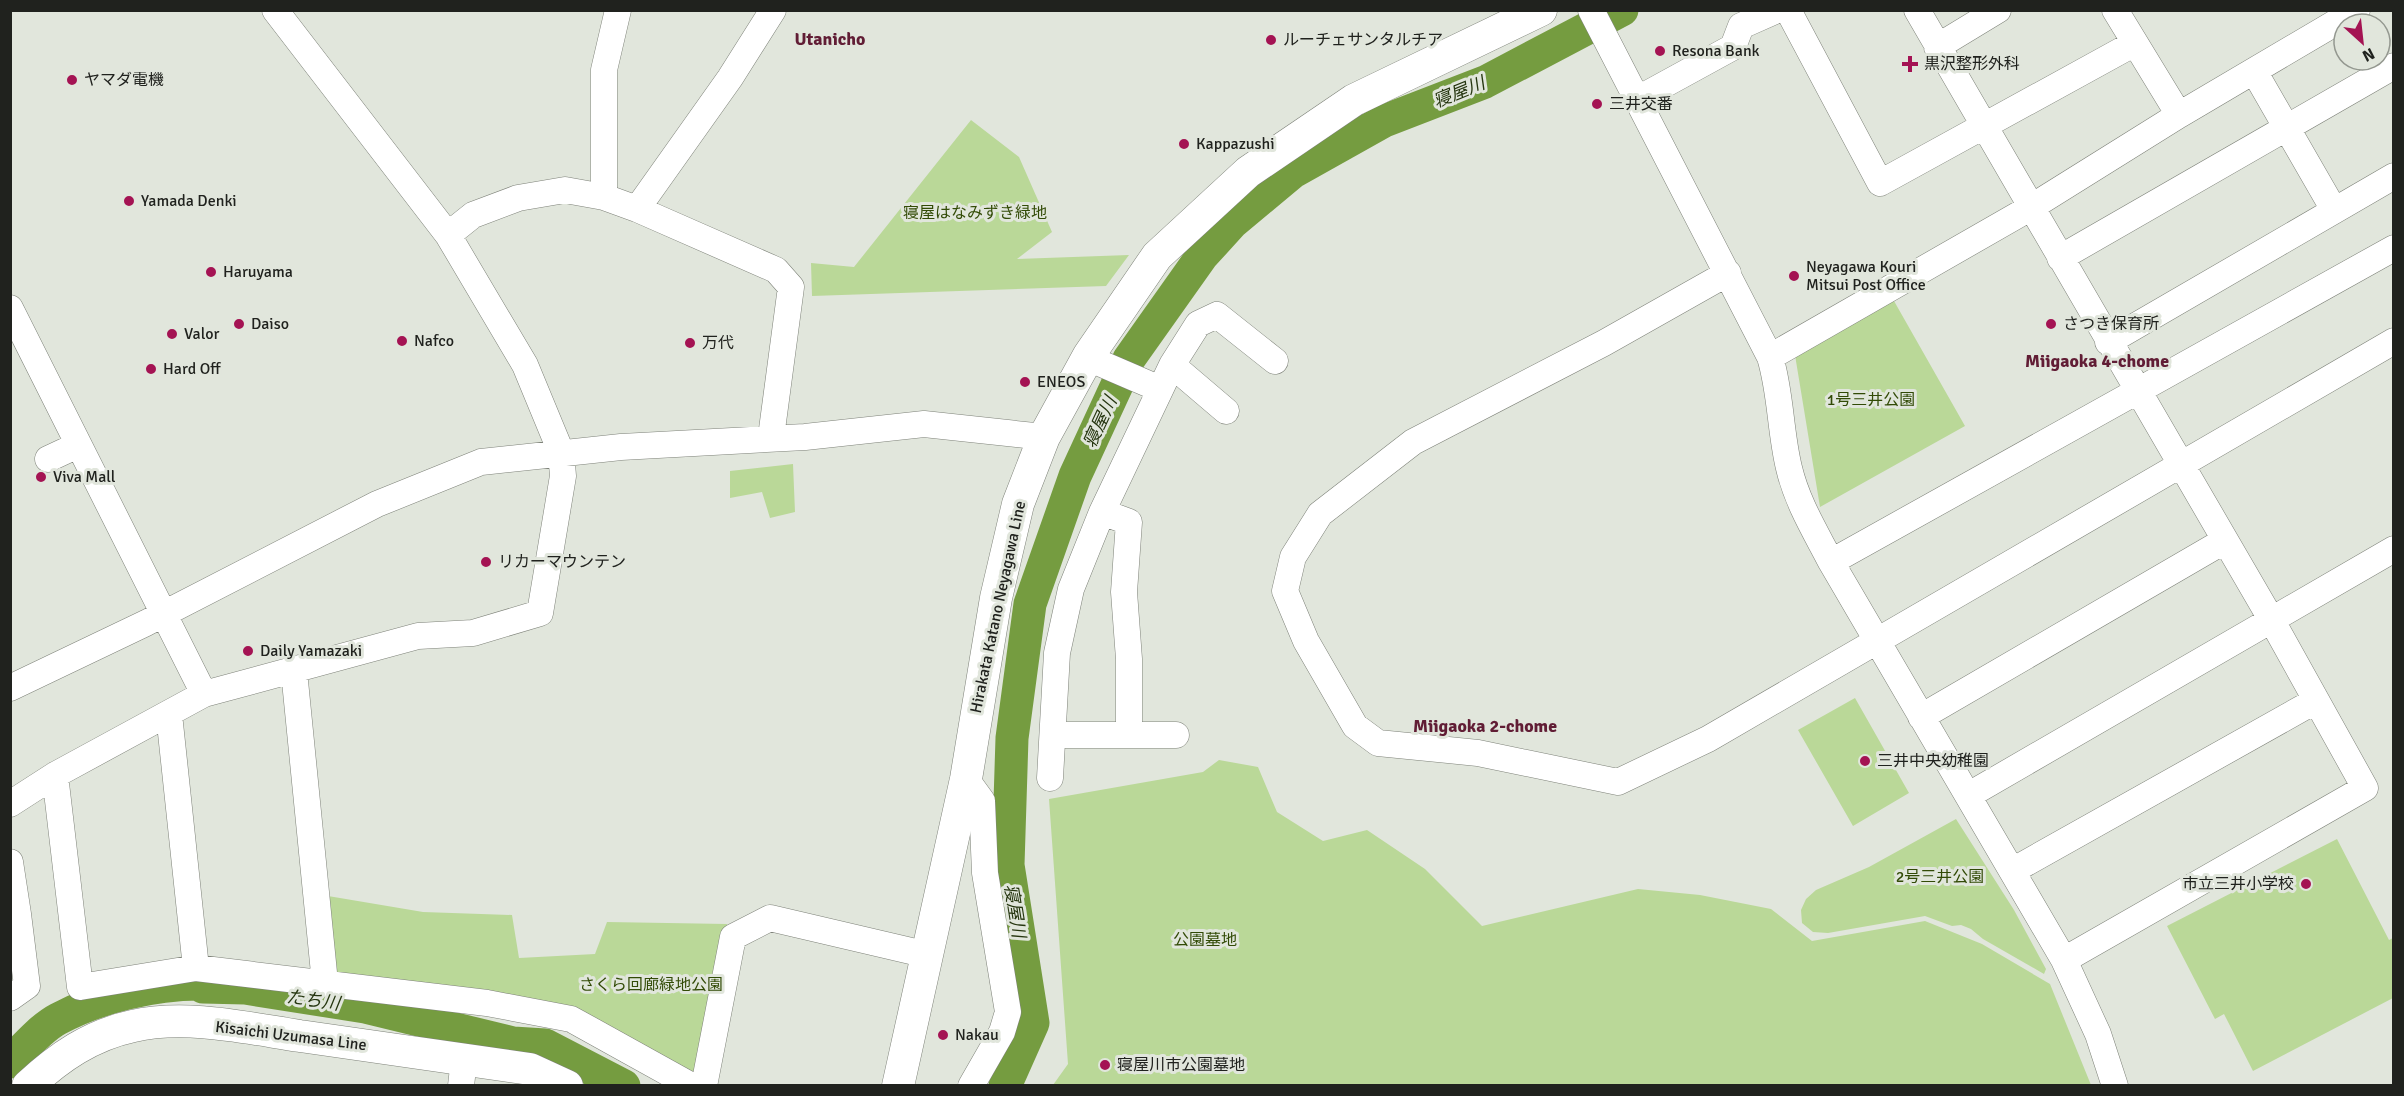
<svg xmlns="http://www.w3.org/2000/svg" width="2404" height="1096" font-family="Signika,'Noto Sans JP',sans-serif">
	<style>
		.green { fill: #bad898 }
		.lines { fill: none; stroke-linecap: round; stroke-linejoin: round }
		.river { stroke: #759c40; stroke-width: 33 }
		.minor-casing { stroke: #7e8279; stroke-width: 27 }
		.major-casing { stroke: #7e8279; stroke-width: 33 }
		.minor { stroke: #fff; stroke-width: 26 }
		.major { stroke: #fff; stroke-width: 32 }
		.poi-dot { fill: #a41353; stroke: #e1e6dc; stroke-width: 2 }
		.labels { text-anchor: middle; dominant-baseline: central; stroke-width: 6; stroke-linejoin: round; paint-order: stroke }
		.poi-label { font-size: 16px; fill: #20221e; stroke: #e1e6dc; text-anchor: start }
		.park-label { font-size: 16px; fill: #324b06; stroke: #e1e6dc }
		.street-label { font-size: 16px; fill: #20221e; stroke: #e1e6dc }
		.neighbourhood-label { font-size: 18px; font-weight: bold; fill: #611d35; stroke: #e1e6dc }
		.water-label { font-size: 18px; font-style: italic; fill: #263610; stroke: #e1e6dc }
	</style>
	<rect width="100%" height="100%" fill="#e1e6dc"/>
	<path class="green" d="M 971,120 L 1019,157 L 1052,232 L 1017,259 L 1129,255 L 1106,286 L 812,296 L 811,263 L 854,267 Z
		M 1894,301 L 1965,426 L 1820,507 L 1795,355 Z
		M 793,464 L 795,512 L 770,518 L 762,492 L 730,498 L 730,471 Z
		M 1855,698 L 1909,793 L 1853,826 L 1798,730 Z
		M 1219,760 L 1258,767 L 1277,812 L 1323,841 L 1367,830 L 1425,869 L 1482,926 L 1638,889 L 1700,895 L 1771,909 L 1812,941 L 1925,921 L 1982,944 L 2050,984 L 2091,1085 L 1053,1085 L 1068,1064 L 1049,799 L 1203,772 Z
		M 1956,819 L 2014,910 L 2046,969 L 2044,974 L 1983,939 L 1971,929 L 1961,925 L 1952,926 L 1925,916 L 1828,933 L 1813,932 L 1802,923 L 1801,910 L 1806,899 L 1816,890 L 1869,867 Z
		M 2337,839 L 2389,940 L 2393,938 L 2393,998 L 2253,1071 L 2224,1014 L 2215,1019 L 2167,926 Z
		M 328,896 L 423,912 L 512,915 L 519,958 L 595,954 L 607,922 L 727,924 L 697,1081 L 574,1015 L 335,976 Z"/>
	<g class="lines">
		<path class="river" d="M 10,1062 C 24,1048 41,1028 58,1019 C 99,997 153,984 200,984 L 203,987 L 245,988 L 365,1007 L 513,1043 L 545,1045 L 624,1086
			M 1005,1086 L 1033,1023 L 1008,865 L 1012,738 L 1030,604 L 1075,476 L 1129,359 L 1202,256 L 1233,222 L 1293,172 L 1384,121 L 1485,82 L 1622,10"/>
		<defs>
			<path id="minor" d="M 1591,10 L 1770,357 C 1781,393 1780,431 1789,468 C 1797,502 1815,531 1831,562 L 2064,960 L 2098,1034 L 2115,1086
				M 1788,10 L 1880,183 L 2135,43
				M 1917,10 L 2271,619 L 2365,788 L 2064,960
				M 2115,10 L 2179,115
				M 1937,47 L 1998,10
				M 2254,71 L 2334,210
				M 1638,99 L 1733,47 L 1741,26 L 1777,10
				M 604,197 L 604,70 L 618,10
				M 637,209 L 730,78 L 773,10
				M 448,235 L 473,215 L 518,198 L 565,190 L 604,197 L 637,209 L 776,270 L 791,287 L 771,437
				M 2060,258 L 2394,66
				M 1728,273 L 1604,343 L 1413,442 L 1320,514 L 1293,557 L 1285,591 L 1306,641 L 1355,726 L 1378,743 L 1478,753 L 1618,782 L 1708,739 L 2394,341
				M 10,308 L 204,694
				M 2108,342 L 2394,176
				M 1770,357 L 2030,208 L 2179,115 L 2357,10
				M 1088,358 L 1160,389
				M 1172,365 L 1226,411
				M 48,459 L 78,445
				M 1102,512 L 1129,522 L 1124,592 L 1129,659 L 1129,735
				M 1831,562 L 2394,248
				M 294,671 L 325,983
				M 10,688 L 146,623 L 377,504 L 481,462 L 621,447 L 805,437 L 924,424 L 1044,437
				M 169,714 L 196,968
				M 1921,717 L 2224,541
				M 1054,735 L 1176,735
				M 55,775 L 80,987 L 196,968 L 487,1003 L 571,1019 L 692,1086
				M 1050,778 L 1057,653 L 1071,589 L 1102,512 L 1172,365 L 1198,324 L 1217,315 L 1275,361
				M 966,779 L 982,801 L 985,873 L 1008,1012 L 1002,1032 L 971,1086
				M 1969,795 L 2394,549
				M 10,804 L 55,775 L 204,694 L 418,636 L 473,633 L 540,613 L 563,476 L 561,452 L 525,365 L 448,235 L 275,10
				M 10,862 L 18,914 L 10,917
				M 2012,871 L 2315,701
				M 10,998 L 27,986 L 18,914
				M 461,1086 L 464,1059
				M 704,1086 L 733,937 L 770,918 L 928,955"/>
			<path id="major" d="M 28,1086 C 59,1057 91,1035 133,1026 C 186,1014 247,1028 300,1036 C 377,1047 454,1058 530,1069 L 567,1086
				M 898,1086 L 966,779 L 996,598 L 1018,504 L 1044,437 L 1089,355 L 1157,256 L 1248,172 L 1354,100 L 1541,10"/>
		</defs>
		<use href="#minor" class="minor-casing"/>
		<use href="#major" class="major-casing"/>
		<use href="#minor" class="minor"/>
		<use href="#major" class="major"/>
	</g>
	<g class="poi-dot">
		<circle cx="1271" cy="40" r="6"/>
		<circle cx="1660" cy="51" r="6"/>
		<path d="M1907 55h6v6h6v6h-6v6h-6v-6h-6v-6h6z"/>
		<circle cx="72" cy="80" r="6"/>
		<circle cx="1597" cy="104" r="6"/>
		<circle cx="1184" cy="144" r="6"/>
		<circle cx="129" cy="201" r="6"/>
		<circle cx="211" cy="272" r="6"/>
		<circle cx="1794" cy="276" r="6"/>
		<circle cx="239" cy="324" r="6"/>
		<circle cx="2051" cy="324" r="6"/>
		<circle cx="172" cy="334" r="6"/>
		<circle cx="402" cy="341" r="6"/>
		<circle cx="690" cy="343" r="6"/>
		<circle cx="151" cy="369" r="6"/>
		<circle cx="1025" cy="382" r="6"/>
		<circle cx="41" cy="477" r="6"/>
		<circle cx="486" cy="562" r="6"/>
		<circle cx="248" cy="651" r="6"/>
		<circle cx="1865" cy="761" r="6"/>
		<circle cx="2306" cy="884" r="6"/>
		<circle cx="943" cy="1035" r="6"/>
		<circle cx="1105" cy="1065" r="6"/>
	</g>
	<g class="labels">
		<g class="poi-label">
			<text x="1283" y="40">ルーチェサンタルチア</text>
			<text x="1672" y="51">Resona Bank</text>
			<text x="1924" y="64">黒沢整形外科</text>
			<text x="84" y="80">ヤマダ電機</text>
			<text x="1609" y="104">三井交番</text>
			<text x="1196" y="144">Kappazushi</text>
			<text x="141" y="201">Yamada Denki</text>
			<text x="1806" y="267">Neyagawa Kouri<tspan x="1806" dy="18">Mitsui Post Office</tspan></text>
			<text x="223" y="272">Haruyama</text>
			<text x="251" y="324">Daiso</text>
			<text x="2063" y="324">さつき保育所</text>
			<text x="184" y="334">Valor</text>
			<text x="414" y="341">Nafco</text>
			<text x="702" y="343">万代</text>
			<text x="163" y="369">Hard Off</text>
			<text x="1037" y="382">ENEOS</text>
			<text x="53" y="477">Viva Mall</text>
			<text x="498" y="562">リカーマウンテン</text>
			<text x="260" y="651">Daily Yamazaki</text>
			<text x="1877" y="761">三井中央幼稚園</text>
			<text x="2294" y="884" text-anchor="end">市立三井小学校</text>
			<text x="955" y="1035">Nakau</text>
			<text x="1117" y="1065">寝屋川市公園墓地</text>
		</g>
		<g class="park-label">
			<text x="975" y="213">寝屋はなみずき緑地</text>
			<text x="1871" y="400">1号三井公園</text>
			<text x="1940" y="877">2号三井公園</text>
			<text x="1205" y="940">公園墓地</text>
			<text x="651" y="985">さくら回廊緑地公園</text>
		</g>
		<g class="street-label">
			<text transform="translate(998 607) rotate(-78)">Hirakata Katano Neyagawa Line</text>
			<text transform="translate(291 1036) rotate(7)">Kisaichi Uzumasa Line</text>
		</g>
		<g class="neighbourhood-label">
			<text x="830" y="39">Utanicho</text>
			<text x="2097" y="361">Miigaoka 4-chome</text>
			<text x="1485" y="726">Miigaoka 2-chome</text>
		</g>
		<g class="water-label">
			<text transform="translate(1459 92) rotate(-22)">寝屋川</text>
			<text transform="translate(1100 422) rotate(-65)">寝屋川</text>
			<text transform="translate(1015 911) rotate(81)">寝屋川</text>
			<text transform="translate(313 1000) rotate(8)">たち川</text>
		</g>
	</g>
	<rect width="2404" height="1096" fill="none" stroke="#20221e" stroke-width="24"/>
	<g transform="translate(2362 42) rotate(153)"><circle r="28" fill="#e1e6dc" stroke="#949890" stroke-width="1.5"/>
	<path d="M0-4.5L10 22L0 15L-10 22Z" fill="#a41353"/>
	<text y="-9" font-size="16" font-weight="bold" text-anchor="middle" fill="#20221e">N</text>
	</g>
</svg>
